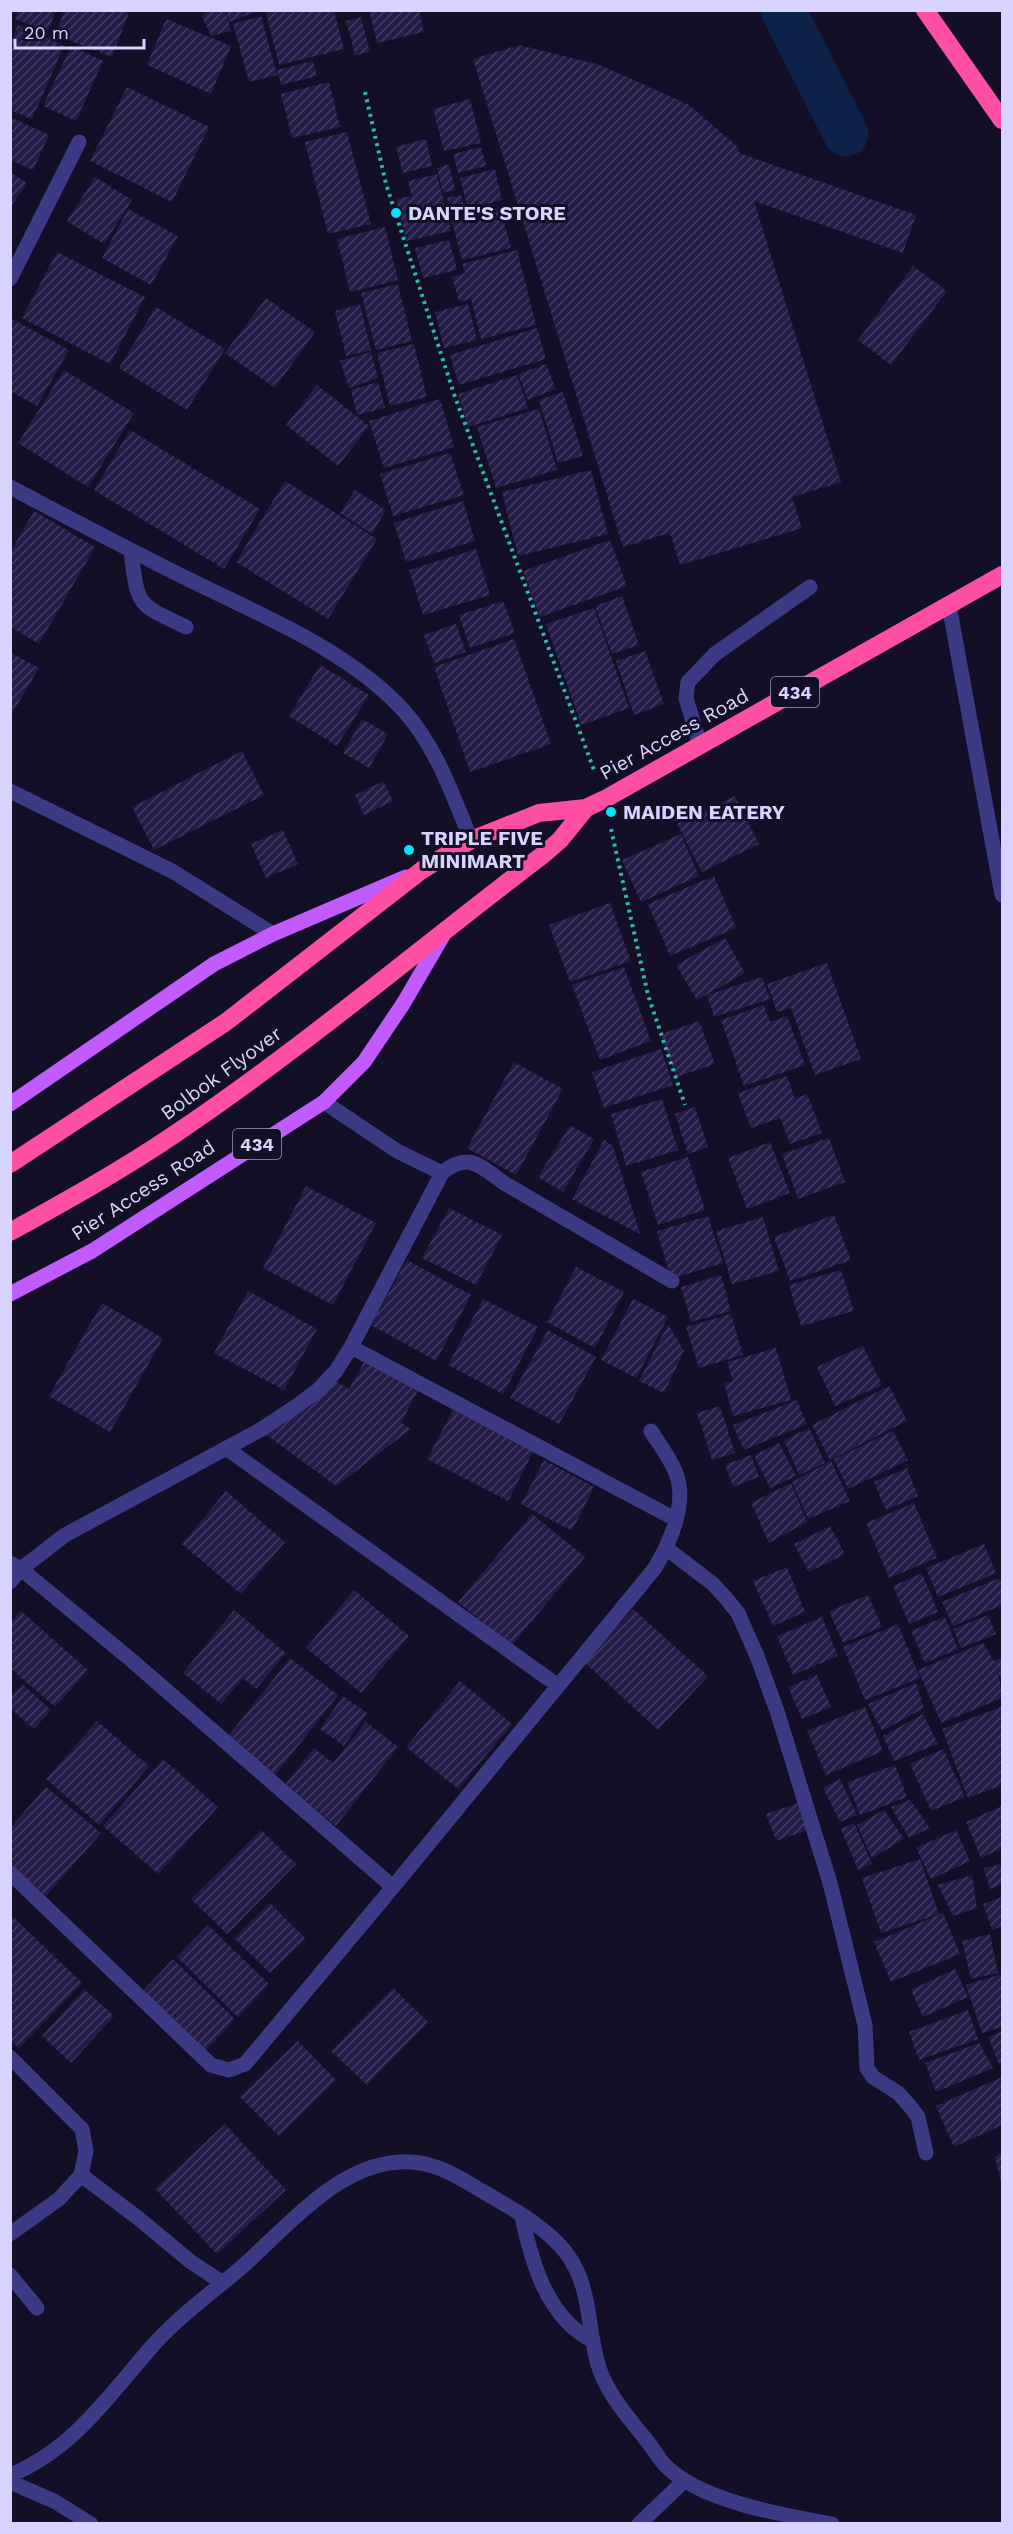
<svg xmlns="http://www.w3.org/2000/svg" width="1013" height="2534" font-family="'Work Sans',sans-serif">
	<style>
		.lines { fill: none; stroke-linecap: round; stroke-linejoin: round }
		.canal { stroke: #0c2248; stroke-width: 45 }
		.building { fill: url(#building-hatch) }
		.path { stroke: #2fb8b0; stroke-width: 4; stroke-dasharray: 3 4.5; stroke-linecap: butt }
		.lane { stroke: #3d3a85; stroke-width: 15 }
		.street { stroke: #3d3a85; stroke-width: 15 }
		.primary { stroke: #c25bff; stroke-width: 15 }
		.highway { stroke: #ff4fa3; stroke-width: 18 }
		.poi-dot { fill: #00e5ff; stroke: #130f26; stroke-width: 2 }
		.labels { text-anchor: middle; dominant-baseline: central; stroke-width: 6; stroke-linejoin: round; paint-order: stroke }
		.shield { fill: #130f26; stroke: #9e99be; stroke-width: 1.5 }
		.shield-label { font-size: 18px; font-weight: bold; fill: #d9d4ff }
		.poi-label { font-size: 20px; font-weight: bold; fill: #d9d4ff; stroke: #130f26; text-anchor: start }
		.street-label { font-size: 20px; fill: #d9d4ff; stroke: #130f26 }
	</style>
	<defs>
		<pattern id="building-hatch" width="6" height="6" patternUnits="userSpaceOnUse" patternTransform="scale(1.5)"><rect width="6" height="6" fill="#241b47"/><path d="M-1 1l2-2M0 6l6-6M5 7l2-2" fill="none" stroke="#433b63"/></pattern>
	</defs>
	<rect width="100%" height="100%" fill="#130f26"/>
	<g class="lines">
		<path class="canal" d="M 783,10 L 846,134"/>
	</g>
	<path class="building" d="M 18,10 L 56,10 L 48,32 L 15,19 Z
		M 65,10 L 123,10 L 129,13 L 112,57 L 55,35 Z
		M 207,10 L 225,10 L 231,31 L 211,36 L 202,17 Z
		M 226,10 L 258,10 L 258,11 L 229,22 Z
		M 275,10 L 334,10 L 344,49 L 279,65 L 266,13 Z
		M 369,10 L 419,10 L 424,32 L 377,43 Z
		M 261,16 L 277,75 L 249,82 L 233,24 Z
		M 361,17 L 370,52 L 355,55 L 346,21 Z
		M 166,19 L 231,46 L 211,94 L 147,65 Z
		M 18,25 L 64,46 L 32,119 L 10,110 L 10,43 Z
		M 519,45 L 600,65 L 689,105 L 738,147 L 739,153 L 916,215 L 903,253 L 754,201 L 841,482 L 792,497 L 802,528 L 680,565 L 670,533 L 623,547 L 473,59 Z
		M 71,46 L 103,61 L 76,121 L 43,106 Z
		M 313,61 L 317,76 L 281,85 L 277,70 Z
		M 329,82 L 340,127 L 292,138 L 281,94 Z
		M 127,87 L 209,127 L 172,202 L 90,161 Z
		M 470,99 L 481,143 L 444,151 L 433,109 Z
		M 10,117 L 49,135 L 33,170 L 10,160 Z
		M 347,132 L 371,224 L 328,234 L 305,142 Z
		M 426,139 L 432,166 L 403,173 L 396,147 Z
		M 481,147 L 486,166 L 458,173 L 453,154 Z
		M 449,164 L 455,190 L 443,193 L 437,168 Z
		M 495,169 L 502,200 L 468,209 L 460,178 Z
		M 10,172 L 27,183 L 10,208 Z
		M 437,174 L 451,231 L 407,241 L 396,199 L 412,196 L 408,181 Z
		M 95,177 L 132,200 L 104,244 L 67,221 Z
		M 461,195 L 465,211 L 451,215 L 447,198 Z
		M 500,207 L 511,248 L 462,260 L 451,219 Z
		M 128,209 L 178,236 L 151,285 L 102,258 Z
		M 385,227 L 398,280 L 350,292 L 337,239 Z
		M 449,240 L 457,270 L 423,278 L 415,248 Z
		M 517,250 L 536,325 L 481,339 L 471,299 L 459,302 L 452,277 L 465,273 L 462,264 Z
		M 57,252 L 145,297 L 110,364 L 22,318 Z
		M 913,266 L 947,291 L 891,365 L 858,340 Z
		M 398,284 L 412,341 L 376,350 L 361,293 Z
		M 266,298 L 315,332 L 275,388 L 225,353 Z
		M 360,304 L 371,350 L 346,356 L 335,311 Z
		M 468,304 L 477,340 L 444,348 L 435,312 Z
		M 156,307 L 225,349 L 187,410 L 119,368 Z
		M 10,318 L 69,350 L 37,406 L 10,391 Z
		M 537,328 L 546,359 L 459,385 L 450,355 Z
		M 414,344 L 427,397 L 390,406 L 377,353 Z
		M 371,352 L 378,378 L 349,388 L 340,361 Z
		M 546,364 L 556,389 L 528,400 L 518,374 Z
		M 64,370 L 134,413 L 88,487 L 18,443 Z
		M 517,375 L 528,408 L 468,427 L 458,394 Z
		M 378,382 L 385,408 L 357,415 L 351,390 Z
		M 317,385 L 369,426 L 338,466 L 286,425 Z
		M 563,392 L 583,456 L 558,463 L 539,400 Z
		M 440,399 L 454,447 L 384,468 L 369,421 Z
		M 539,409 L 557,470 L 496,488 L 477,427 Z
		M 130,430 L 260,509 L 224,569 L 94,490 Z
		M 450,453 L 464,495 L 393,516 L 380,474 Z
		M 591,470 L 608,534 L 518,556 L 502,492 Z
		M 285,481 L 377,539 L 328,619 L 236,562 Z
		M 355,490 L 386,510 L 372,534 L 340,513 Z
		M 463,501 L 475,541 L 406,562 L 394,523 Z
		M 34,511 L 95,547 L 39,644 L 10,627 L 10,553 Z
		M 610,540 L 627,586 L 540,617 L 523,571 Z
		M 476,549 L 490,595 L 423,615 L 409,570 Z
		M 622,596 L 639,645 L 612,654 L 595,606 Z
		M 503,601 L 515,633 L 470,648 L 459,615 Z
		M 594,608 L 629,708 L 581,725 L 546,624 Z
		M 456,624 L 466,652 L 434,663 L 424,635 Z
		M 514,639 L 551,744 L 470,772 L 434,667 Z
		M 645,651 L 664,704 L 634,715 L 616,661 Z
		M 10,652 L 39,668 L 10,717 Z
		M 320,665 L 369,695 L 337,746 L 289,716 Z
		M 362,719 L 388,734 L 369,768 L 343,753 Z
		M 242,751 L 264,795 L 154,850 L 132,807 Z
		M 383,781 L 393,801 L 364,815 L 355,795 Z
		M 735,796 L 759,844 L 702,872 L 677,824 Z
		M 283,830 L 298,864 L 266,878 L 251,844 Z
		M 681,834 L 699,876 L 641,902 L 622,860 Z
		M 714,876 L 736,928 L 670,956 L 648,904 Z
		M 610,903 L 631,961 L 570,982 L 549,925 Z
		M 725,938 L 745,973 L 697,1000 L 676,965 Z
		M 827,963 L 861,1059 L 815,1075 L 791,1008 L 777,1012 L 767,984 Z
		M 624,967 L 651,1041 L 600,1060 L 572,985 Z
		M 762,977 L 770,999 L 714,1017 L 707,995 Z
		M 764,1005 L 770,1022 L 787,1016 L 805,1065 L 744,1086 L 721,1020 Z
		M 699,1021 L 715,1064 L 676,1077 L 661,1034 Z
		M 661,1049 L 673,1085 L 604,1108 L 592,1072 Z
		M 514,1062 L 563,1089 L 516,1175 L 467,1148 Z
		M 787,1076 L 795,1099 L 807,1094 L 822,1133 L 790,1144 L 780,1118 L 751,1128 L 738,1093 Z
		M 662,1099 L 678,1150 L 626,1166 L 611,1114 Z
		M 695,1107 L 708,1147 L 688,1154 L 675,1114 Z
		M 570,1125 L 594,1139 L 563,1192 L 538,1177 Z
		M 829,1138 L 845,1182 L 798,1199 L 782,1154 Z
		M 604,1140 L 613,1146 L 640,1234 L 572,1199 Z
		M 770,1142 L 790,1193 L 747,1209 L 728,1158 Z
		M 688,1157 L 705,1210 L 658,1225 L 641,1172 Z
		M 306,1186 L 376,1223 L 333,1305 L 263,1268 Z
		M 449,1208 L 502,1235 L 476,1285 L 422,1258 Z
		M 834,1215 L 851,1260 L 790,1281 L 774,1237 Z
		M 708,1216 L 723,1263 L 671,1279 L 657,1231 Z
		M 763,1217 L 779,1271 L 732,1284 L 716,1231 Z
		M 407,1260 L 471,1295 L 436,1361 L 371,1325 Z
		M 576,1267 L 624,1292 L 595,1348 L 547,1322 Z
		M 841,1270 L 854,1311 L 801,1326 L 789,1285 Z
		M 721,1275 L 731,1311 L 691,1322 L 681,1287 Z
		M 248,1291 L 317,1329 L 284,1390 L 214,1353 Z
		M 483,1299 L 538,1327 L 503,1394 L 448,1365 Z
		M 633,1299 L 668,1317 L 636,1378 L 601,1360 Z
		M 102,1303 L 163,1338 L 110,1432 L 49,1396 Z
		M 731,1314 L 743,1355 L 699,1368 L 686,1327 Z
		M 668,1324 L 684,1351 L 664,1393 L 639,1381 Z
		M 548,1330 L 596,1357 L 559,1424 L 510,1398 Z
		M 863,1346 L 882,1385 L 835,1406 L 817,1367 Z
		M 776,1348 L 791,1400 L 733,1416 L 724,1383 L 733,1381 L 727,1362 Z
		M 365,1360 L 419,1388 L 401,1423 L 411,1429 L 336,1486 L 260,1430 L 335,1381 L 349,1389 Z
		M 889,1386 L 907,1421 L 830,1460 L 812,1425 Z
		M 797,1400 L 807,1424 L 744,1450 L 733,1425 Z
		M 720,1406 L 735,1453 L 712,1460 L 697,1413 Z
		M 453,1410 L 533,1452 L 508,1501 L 427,1459 Z
		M 809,1428 L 825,1463 L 799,1475 L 784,1440 Z
		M 893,1431 L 908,1460 L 848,1489 L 834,1459 Z
		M 779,1443 L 796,1476 L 770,1488 L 754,1455 Z
		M 751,1455 L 759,1477 L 733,1487 L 725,1465 Z
		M 544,1460 L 594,1487 L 572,1531 L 521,1504 Z
		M 831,1461 L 850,1501 L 808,1519 L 792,1482 Z
		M 907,1468 L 918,1496 L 886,1510 L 874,1482 Z
		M 791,1483 L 807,1522 L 769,1543 L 751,1503 Z
		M 226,1491 L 285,1542 L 241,1594 L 182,1544 Z
		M 914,1503 L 937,1558 L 889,1578 L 866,1523 Z
		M 532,1514 L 585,1557 L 511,1646 L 458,1602 Z
		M 830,1526 L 845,1554 L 809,1572 L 794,1544 Z
		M 984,1544 L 996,1573 L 938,1597 L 926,1568 Z
		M 787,1567 L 805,1612 L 773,1626 L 753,1581 Z
		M 922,1573 L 938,1612 L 909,1624 L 893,1586 Z
		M 999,1578 L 1002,1585 L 1002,1605 L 953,1626 L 942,1602 Z
		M 354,1590 L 409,1636 L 361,1693 L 306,1648 Z
		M 868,1595 L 882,1627 L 843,1643 L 829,1611 Z
		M 633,1609 L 708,1676 L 658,1730 L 584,1662 Z
		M 234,1610 L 286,1653 L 256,1689 L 243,1678 L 221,1704 L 183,1673 Z
		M 21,1611 L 88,1670 L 55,1707 L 10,1668 L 10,1623 Z
		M 988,1615 L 996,1634 L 961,1648 L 953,1629 Z
		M 822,1617 L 838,1656 L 793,1675 L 777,1636 Z
		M 945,1617 L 958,1649 L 925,1663 L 911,1631 Z
		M 898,1624 L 920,1678 L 865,1700 L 843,1647 Z
		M 983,1643 L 994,1661 L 1002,1658 L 1002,1682 L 995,1666 L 1002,1688 L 1002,1698 L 941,1723 L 918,1670 Z
		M 290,1658 L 338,1695 L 273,1778 L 225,1740 Z
		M 817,1675 L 831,1707 L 802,1719 L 788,1687 Z
		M 460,1681 L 512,1724 L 458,1789 L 406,1747 Z
		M 916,1683 L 924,1708 L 882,1731 L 868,1704 Z
		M 22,1684 L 51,1710 L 34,1729 L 10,1708 L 10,1697 Z
		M 343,1696 L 367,1713 L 344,1746 L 320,1729 Z
		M 865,1707 L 883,1751 L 826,1775 L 807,1731 Z
		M 1001,1707 L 1002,1785 L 968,1798 L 942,1729 Z
		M 923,1714 L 938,1744 L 894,1761 L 883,1736 Z
		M 97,1721 L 149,1766 L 99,1825 L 46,1779 Z
		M 366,1722 L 398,1747 L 336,1826 L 285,1785 L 314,1748 L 333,1763 Z
		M 943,1749 L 965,1797 L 931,1811 L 910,1764 Z
		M 163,1759 L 218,1807 L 158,1874 L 103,1826 Z
		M 895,1765 L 907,1797 L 860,1815 L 847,1782 Z
		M 840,1779 L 857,1815 L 840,1822 L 823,1788 Z
		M 46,1787 L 101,1833 L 46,1896 L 10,1866 L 10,1828 Z
		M 910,1800 L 930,1828 L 909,1838 L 891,1807 Z
		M 798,1803 L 808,1830 L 776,1841 L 766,1814 Z
		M 1002,1806 L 1002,1848 L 981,1858 L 966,1822 Z
		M 884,1810 L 904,1839 L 872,1858 L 857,1825 Z
		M 854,1823 L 872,1864 L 858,1870 L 841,1829 Z
		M 261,1830 L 296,1864 L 227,1934 L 191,1899 Z
		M 956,1830 L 970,1861 L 931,1879 L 916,1848 Z
		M 920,1859 L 939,1914 L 881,1933 L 862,1878 Z
		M 1002,1864 L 1002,1884 L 990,1889 L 984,1868 Z
		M 972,1875 L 977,1908 L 953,1916 L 938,1885 Z
		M 1002,1897 L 1002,1926 L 992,1930 L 983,1904 Z
		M 270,1903 L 306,1939 L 270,1973 L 234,1938 Z
		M 943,1913 L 960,1954 L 891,1982 L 874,1942 Z
		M 10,1914 L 82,1983 L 19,2048 L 10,2040 Z
		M 208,1925 L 269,1984 L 238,2017 L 177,1957 Z
		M 990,1934 L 998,1973 L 971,1979 L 962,1941 Z
		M 173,1959 L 235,2019 L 202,2054 L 140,1994 Z
		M 955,1969 L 968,1997 L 923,2017 L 911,1990 Z
		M 1002,1974 L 1002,2027 L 982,2033 L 966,1985 Z
		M 393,1988 L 428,2022 L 367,2085 L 331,2051 Z
		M 84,1989 L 114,2016 L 71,2063 L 42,2036 Z
		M 968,2010 L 978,2039 L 919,2060 L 909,2032 Z
		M 1002,2031 L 1002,2062 L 999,2064 L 988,2037 Z
		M 298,2041 L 336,2080 L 279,2136 L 240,2097 Z
		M 979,2043 L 993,2068 L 936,2092 L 925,2063 Z
		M 1002,2077 L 1002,2125 L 954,2147 L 936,2106 Z
		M 225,2124 L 286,2190 L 217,2254 L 155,2189 Z
		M 1002,2153 L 1002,2187 L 995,2157 Z"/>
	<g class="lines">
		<path class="path" d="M 365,92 L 386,184 L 455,397 L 594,770
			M 611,829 L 648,995 L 685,1105"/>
		<path class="lane" d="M 131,551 C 138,607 136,603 186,627
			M 949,605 L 1002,895
			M 700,745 L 686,698 L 688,682 L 715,654 L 810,587
			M 10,2275 L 37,2308"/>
		<path class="street" d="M 10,279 L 79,142
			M 10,487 C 71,519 131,551 192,581 C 263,616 351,652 404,711 C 437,748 453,796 471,840
			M 10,791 L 172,871 L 273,934
			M 324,1102 L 397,1151 L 442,1173 C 469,1151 480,1166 504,1183 L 672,1281
			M 351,1347 L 675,1519
			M 226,1448 L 557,1685
			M 666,1548 L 713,1584 L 725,1597 L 738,1613 L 757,1656 L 777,1711 L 830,1883 L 865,2025 L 867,2068 L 873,2077 L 898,2093 L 909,2105 L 918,2117 L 926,2153
			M 10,1563 L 21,1569 L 130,1659 L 393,1887
			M 10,1582 L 21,1569 L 65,1535 L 260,1430 L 298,1405 L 318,1390 L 336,1371 L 351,1347 L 442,1173
			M 10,1873 L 211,2065 L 229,2070 L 245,2064 L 393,1887 L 655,1568 C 670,1542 689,1502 675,1471 C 669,1457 659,1444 651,1431
			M 10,2057 L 82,2129 L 86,2151 L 81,2175 L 59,2199 L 10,2234
			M 81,2175 L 138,2218 L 191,2262 L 223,2283
			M 522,2217 C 532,2263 547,2318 593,2341
			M 10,2475 C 73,2450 111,2393 154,2344 C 180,2315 213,2292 243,2266 C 287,2227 336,2166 399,2162 C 430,2159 455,2175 482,2191 C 511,2208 547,2227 567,2254 C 591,2287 587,2324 597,2361 C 605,2392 628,2417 648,2442 C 654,2450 660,2461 668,2468 C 704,2502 784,2515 832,2524
			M 10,2482 L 54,2501 L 91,2524
			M 639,2524 L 684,2481"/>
		<path class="primary" d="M 10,1104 L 214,964 L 273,934 L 406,877
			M 10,1294 L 92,1251 L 324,1102 L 364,1062 L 403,1004 L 444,934"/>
		<path class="highway" d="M 925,10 L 1002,120
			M 10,1164 L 226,1022 L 422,870 L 471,840 L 539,813 L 586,808 L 605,799 L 1002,575
			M 10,1232 C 66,1201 122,1170 175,1134 C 303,1048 421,947 544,854 L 560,840 L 586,808"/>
	</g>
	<g class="poi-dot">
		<circle cx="396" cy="213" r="6"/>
		<circle cx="611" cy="812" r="6"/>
		<circle cx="409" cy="850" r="6"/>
	</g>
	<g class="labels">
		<g class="shield">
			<rect x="771" y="677" width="48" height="30" rx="4.5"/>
			<rect x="233" y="1129" width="48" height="30" rx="4.5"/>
		</g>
		<g class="shield-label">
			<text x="795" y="692">434</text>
			<text x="257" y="1144">434</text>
		</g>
		<g class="poi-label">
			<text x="408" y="213">DANTE'S STORE</text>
			<text x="623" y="812">MAIDEN EATERY</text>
			<text x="421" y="838">TRIPLE FIVE<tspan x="421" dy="23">MINIMART</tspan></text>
		</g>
		<g class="street-label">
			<text transform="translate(674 734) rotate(-29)">Pier Access Road</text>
			<text transform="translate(221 1073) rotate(-36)">Bolbok Flyover</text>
			<text transform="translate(143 1190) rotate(-33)">Pier Access Road</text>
		</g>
	</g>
	<rect width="1013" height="2534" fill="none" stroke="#d9d4ff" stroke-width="24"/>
	<path d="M15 39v9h129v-9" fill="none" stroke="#d9d4ff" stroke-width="3"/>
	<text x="24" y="39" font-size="18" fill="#d9d4ff" stroke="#130f26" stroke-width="4.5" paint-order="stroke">20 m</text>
</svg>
